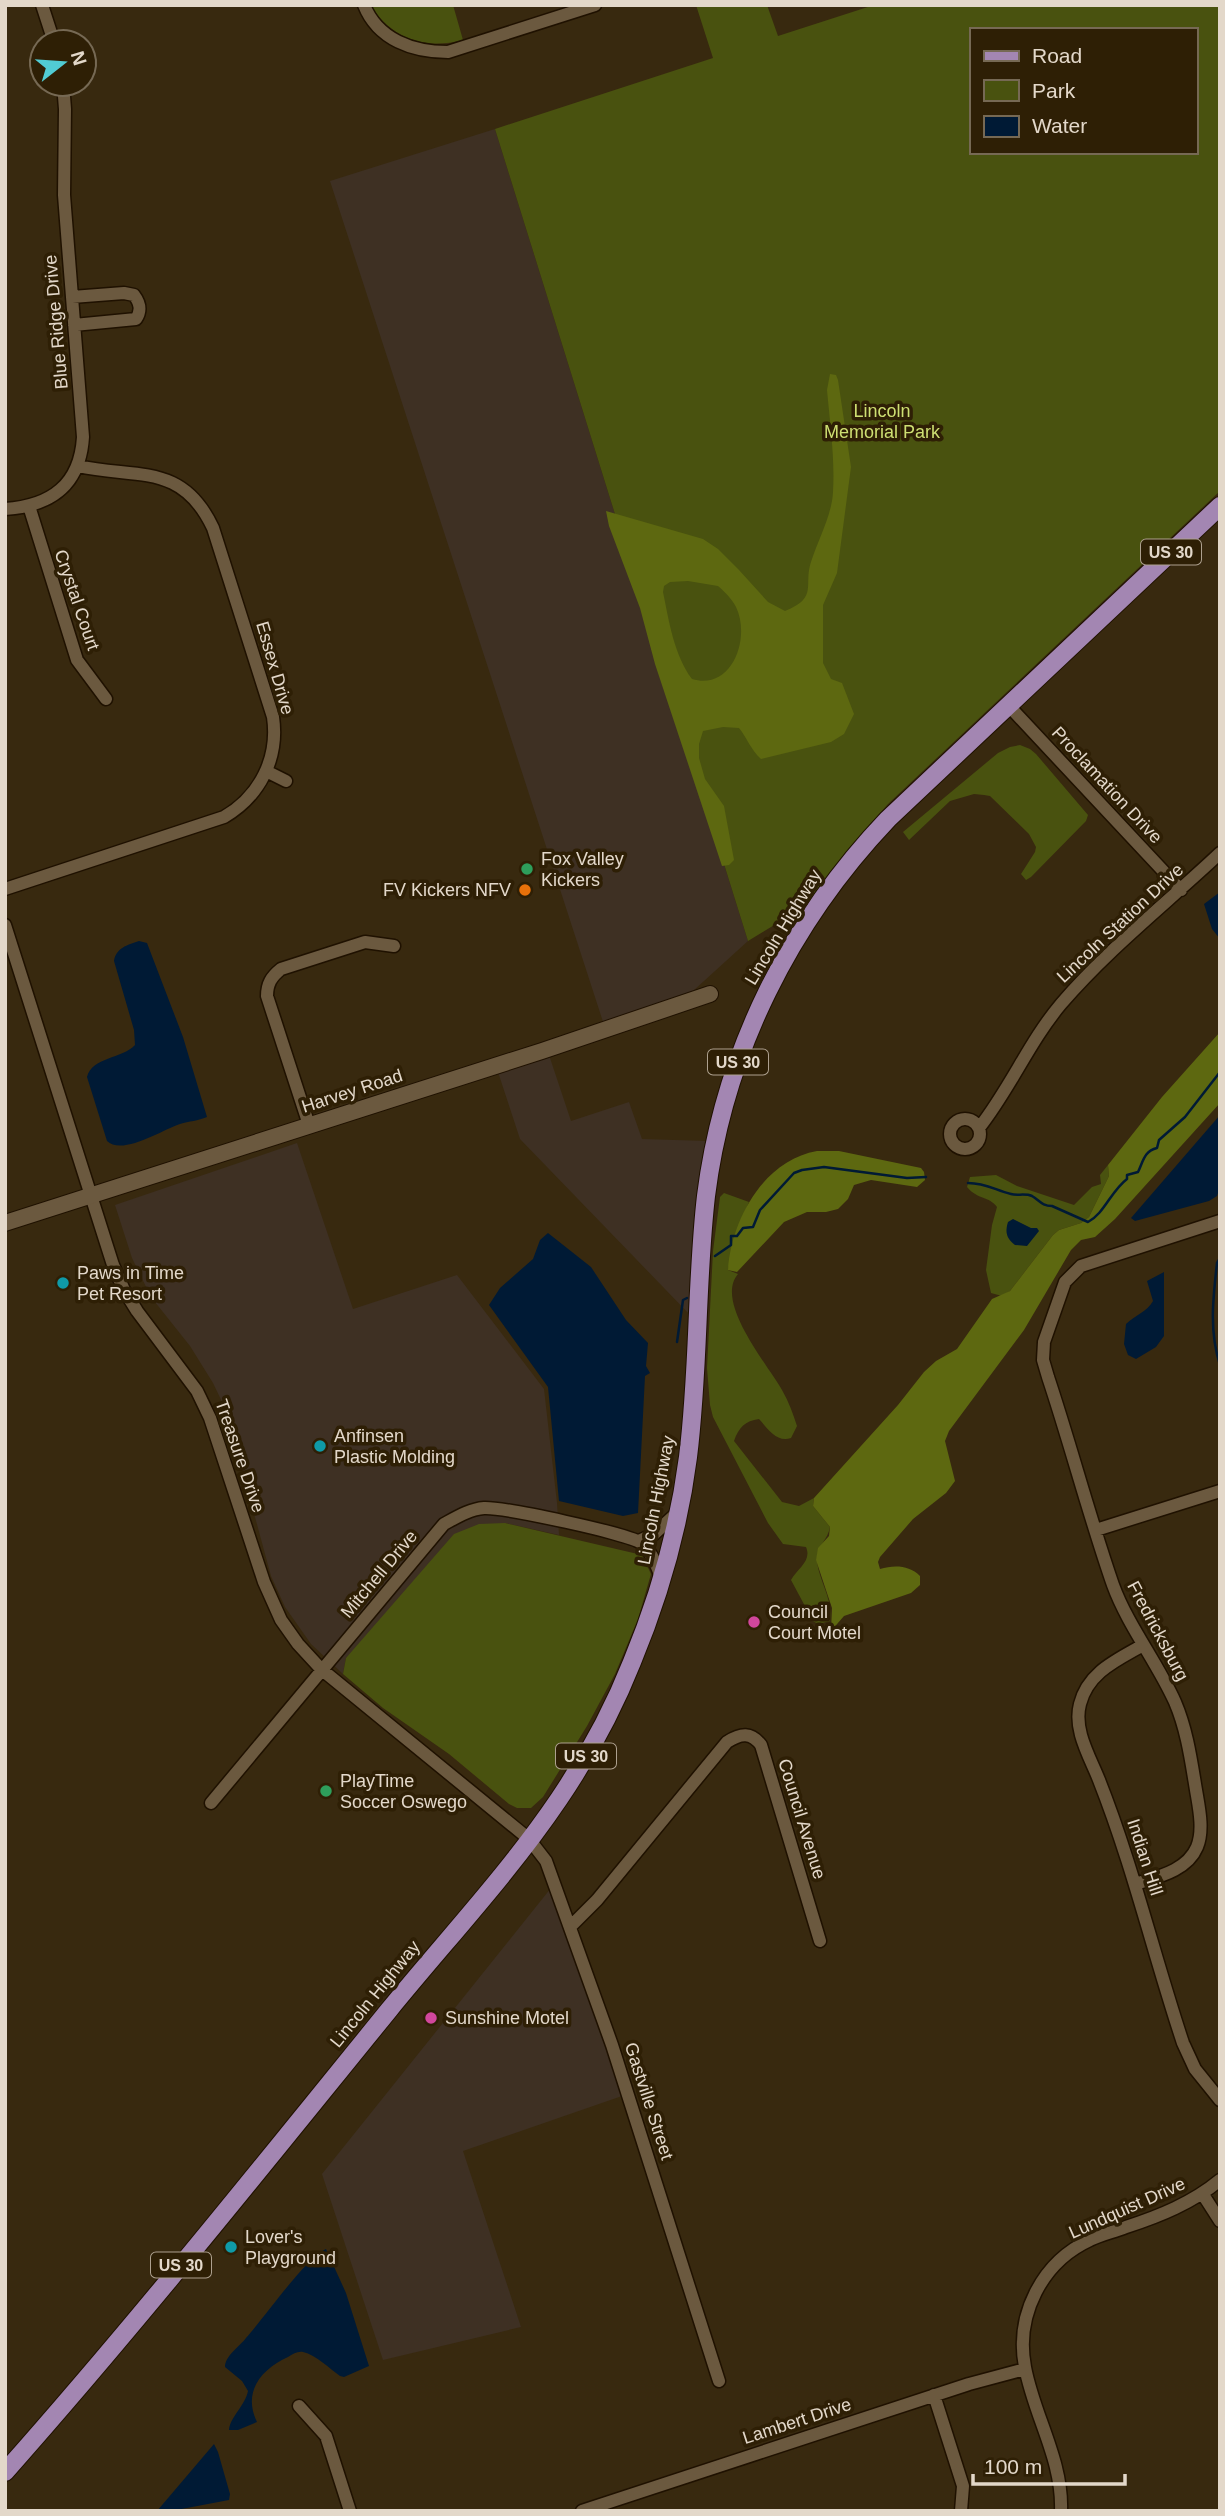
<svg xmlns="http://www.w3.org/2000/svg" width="1225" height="2516" font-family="Arial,sans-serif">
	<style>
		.industrial { fill: #3e3023 }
		.green { fill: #49520f; fill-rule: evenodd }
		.forest { fill: #5d6810; fill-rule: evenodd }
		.water { fill: #001a35 }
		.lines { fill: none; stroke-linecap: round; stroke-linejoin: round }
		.stream { stroke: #001a35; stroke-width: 2.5 }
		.minor-casing { stroke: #1f1100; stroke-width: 15 }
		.tertiary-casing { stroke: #1f1100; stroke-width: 18 }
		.primary-casing { stroke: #1f1100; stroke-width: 20 }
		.minor { stroke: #6b593f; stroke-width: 12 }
		.tertiary { stroke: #6b593f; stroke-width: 16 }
		.primary { stroke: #a386b2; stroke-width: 18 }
		.leisure-dot { fill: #2e9e5b; stroke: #2e1f05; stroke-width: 2.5 }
		.food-dot { fill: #e8710a; stroke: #2e1f05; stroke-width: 2.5 }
		.culture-dot { fill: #0f9aa8; stroke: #2e1f05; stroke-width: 2.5 }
		.hotel-dot { fill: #d1479c; stroke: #2e1f05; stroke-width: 2.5 }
		.labels { text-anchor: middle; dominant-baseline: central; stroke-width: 7; stroke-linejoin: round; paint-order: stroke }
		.shield { fill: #2e1f05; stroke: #ada08f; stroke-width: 2 }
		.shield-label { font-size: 16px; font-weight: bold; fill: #e3d8ca }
		.street-label { font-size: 18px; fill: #e3d8ca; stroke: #2e1f05 }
		.park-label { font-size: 18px; fill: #cedf72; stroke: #2e1f05 }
		.poi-label { font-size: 18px; fill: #e3d8ca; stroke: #2e1f05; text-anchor: start }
	</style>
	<rect width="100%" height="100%" fill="#38290f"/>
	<path class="industrial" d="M 495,129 L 748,941 L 693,991 L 606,1031 L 330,181 Z
		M 549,1055 L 571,1121 L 629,1102 L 642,1139 L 708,1141 L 693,1318 L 520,1139 L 498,1072 Z
		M 297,1143 L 353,1309 L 457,1275 L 544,1389 L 557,1503 L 559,1535 L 505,1523 L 346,1658 L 343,1674 L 311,1644 L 285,1607 L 271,1576 L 226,1410 L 213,1383 L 190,1346 L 151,1297 L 132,1258 L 115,1205 Z
		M 551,1888 L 622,2096 L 463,2151 L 521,2327 L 383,2360 L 322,2174 Z"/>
	<path class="green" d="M 370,5 L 453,5 L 463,40 C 425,50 392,39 370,5 Z
		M 696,5 L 767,5 L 778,36 L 874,5 L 1220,5 L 1220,491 L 888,804 L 846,852 L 807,905 L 748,941 L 495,129 L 713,58 ZM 971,30 L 1195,30 L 1195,152 L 971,152 Z
		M 1020,745 L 1030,749 L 1036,754 L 1088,815 L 1086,821 L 1031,877 L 1026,880 L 1021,874 L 1035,852 L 1036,847 L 1029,834 L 990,796 L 984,795 L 974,794 L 950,801 L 909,840 L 903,832 L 998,753 L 1010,747 Z
		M 1108,1165 L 1109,1176 L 1089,1217 L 1081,1223 L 1059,1230 L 1053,1235 L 1010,1291 L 1002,1296 L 991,1293 L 986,1270 L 992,1225 L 997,1207 C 989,1196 978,1200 967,1187 L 970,1177 L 996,1175 L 1017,1186 L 1074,1205 L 1092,1187 L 1101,1184 L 1100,1175 Z
		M 724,1193 L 749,1202 L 738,1228 L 728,1270 L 738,1274 C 714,1302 768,1365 782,1390 C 789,1402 793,1414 797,1426 L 791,1438 C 777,1443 768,1429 759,1419 C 745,1421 739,1427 734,1441 L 782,1502 L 799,1506 L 814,1498 L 813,1506 L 830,1527 C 828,1540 815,1548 817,1562 C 820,1583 833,1599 830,1621 L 818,1624 L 813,1621 L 791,1580 C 798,1568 812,1561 806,1547 L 783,1544 L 768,1523 L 713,1417 L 710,1405 L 707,1368 L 713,1251 L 720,1197 Z
		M 505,1523 L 642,1555 L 651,1574 L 638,1619 L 615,1674 L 587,1726 L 543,1797 L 531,1808 L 517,1808 L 509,1804 L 449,1754 L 383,1708 L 343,1674 L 346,1658 L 454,1534 L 479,1524 Z"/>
	<path class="forest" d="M 830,374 L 836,375 L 838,380 L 851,467 L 837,573 L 823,605 L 823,663 L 831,679 L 842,683 L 854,714 L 844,734 L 831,742 L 761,759 C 751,750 747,738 739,728 L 723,727 L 703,731 L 699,744 L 699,758 L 705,779 L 724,806 L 734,860 L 729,865 L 722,866 L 655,664 L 640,608 L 609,526 L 606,511 L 703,539 L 718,549 L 739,570 L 768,602 L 785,611 C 820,597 802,585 812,559 C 819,538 832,514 833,492 C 835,459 830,423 827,390 ZM 688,581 L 718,586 C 725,592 732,599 736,607 C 751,638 732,691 692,679 C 674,655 669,621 663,592 L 664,586 L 670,582 Z
		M 1220,1032 L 1220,1103 L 1115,1219 L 1095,1237 L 1081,1240 L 1071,1250 L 1024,1330 L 949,1431 L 945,1441 L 955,1481 L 946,1493 L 913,1519 L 880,1557 L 878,1562 L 880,1569 C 894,1565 909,1565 920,1576 L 920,1585 L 911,1593 L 844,1616 L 831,1631 L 832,1608 L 816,1560 L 818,1548 L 829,1536 L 830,1527 L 813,1506 L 814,1498 L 898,1405 L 924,1372 L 936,1361 L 957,1349 L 992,1299 L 1010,1291 L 1053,1235 L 1059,1230 L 1081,1223 L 1089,1217 L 1109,1176 L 1108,1165 L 1162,1097 Z
		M 817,1151 L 839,1151 L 921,1168 L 924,1172 L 925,1180 L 917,1187 L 871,1180 L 854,1185 L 848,1199 L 838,1209 L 826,1212 L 807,1212 L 784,1222 L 737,1272 L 728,1270 C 731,1220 764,1160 817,1151 Z"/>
	<path class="water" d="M 1220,892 L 1220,939 L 1212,929 L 1204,904 Z
		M 139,941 L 147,943 L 183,1037 L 207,1117 C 198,1121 189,1121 180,1124 C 162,1130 122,1156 107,1141 L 87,1077 C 92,1057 122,1059 135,1045 L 134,1030 L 114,961 C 116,948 127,945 139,941 Z
		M 1220,1115 L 1220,1187 L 1217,1196 L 1209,1201 L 1135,1221 L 1131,1218 Z
		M 1013,1219 L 1031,1228 L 1037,1228 L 1039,1231 L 1027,1246 L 1015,1245 C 1006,1238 1005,1232 1008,1222 Z
		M 548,1233 L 591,1267 L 626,1320 L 648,1343 L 646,1366 L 650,1373 L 645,1376 L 638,1513 L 623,1516 L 559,1501 L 548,1387 L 489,1305 L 500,1288 L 533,1259 L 540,1240 Z
		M 1164,1272 L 1164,1336 L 1156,1347 L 1136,1359 L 1128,1355 L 1124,1344 L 1126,1324 C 1135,1315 1147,1312 1153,1301 L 1147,1281 Z
		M 326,2249 L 346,2293 L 369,2366 L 344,2377 L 340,2376 C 330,2369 316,2355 303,2352 C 298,2351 293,2354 288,2357 C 262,2369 242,2391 257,2422 L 238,2430 L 229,2430 C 230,2417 245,2406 248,2391 L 242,2381 L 225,2367 C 225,2356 239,2347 246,2338 C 264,2318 305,2259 326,2249 Z
		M 214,2444 L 218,2452 L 230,2494 L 229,2500 L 171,2511 L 157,2511 Z"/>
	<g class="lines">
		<path class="stream" d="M 968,1183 C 986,1183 995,1190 1011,1194 C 1017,1196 1025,1193 1032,1196 C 1040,1201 1042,1206 1052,1206 L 1088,1222 C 1104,1214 1111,1191 1127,1179 L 1127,1175 L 1138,1172 C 1143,1162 1144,1151 1157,1148 L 1159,1140 L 1185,1117 L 1220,1072
			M 715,1256 L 731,1245 L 731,1236 L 737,1236 L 743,1228 L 753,1227 L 760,1210 L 794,1173 L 802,1170 L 824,1167 L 907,1178 L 926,1177
			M 1220,1258 L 1217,1263 C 1213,1298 1209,1332 1220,1365
			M 677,1342 L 683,1300 L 687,1298"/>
		<defs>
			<path id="minor" d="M 42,5 L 54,42
				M 364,5 C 378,40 413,52 448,52 L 595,5
				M 72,297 L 124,293 L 134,295 C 140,303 142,310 136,319 L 74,325
				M 29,506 L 77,660 L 106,699
				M 5,509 C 51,506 80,485 83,437 L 64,195 L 65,109 L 63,84
				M 1008,705 L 1181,890
				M 266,771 L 286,781
				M 5,889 L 224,817 C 260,796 279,758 273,717 L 213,528 C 182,462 137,479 78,466
				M 5,925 L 113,1265 L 124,1290 L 137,1311 L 197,1391 L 210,1418 L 264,1582 L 281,1620 L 298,1644 L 321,1669 L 529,1839 L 546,1861 L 612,2045 L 719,2381
				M950 1134a15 15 0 1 1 30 0a15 15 0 1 1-30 0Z
				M 309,1125 L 267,996 C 267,984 271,977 281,969 L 365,942 L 394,946
				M 979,1128 C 1010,1089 1029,1042 1061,1004 C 1108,949 1168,902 1220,853
				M 1096,1530 L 1220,1491
				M 639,1541 L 654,1534 L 678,1512
				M 1143,1645 C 1117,1660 1088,1672 1080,1704 C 1073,1730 1090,1757 1099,1780 C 1133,1866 1154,1956 1183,2043 L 1195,2069 L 1220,2100
				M 211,1803 L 444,1524 C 457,1517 470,1509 484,1508 C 503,1507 630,1534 641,1543 C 652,1552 659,1568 661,1581
				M 1135,1884 C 1157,1877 1187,1871 1197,1847 C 1204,1830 1199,1808 1196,1790 C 1191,1760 1187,1730 1175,1702 C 1157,1662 1128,1626 1113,1585 C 1089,1516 1071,1446 1048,1377 L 1043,1360 L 1044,1342 L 1065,1282 L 1081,1266 L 1220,1221
				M 571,1926 L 597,1900 L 727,1742 C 741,1733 751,1732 761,1745 L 820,1941
				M 1202,2193 L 1220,2221
				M 934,2395 L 963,2486 L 961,2511
				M 299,2406 L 326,2436 L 350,2511
				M 582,2511 L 969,2384 L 1025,2369
				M 1061,2511 C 1063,2460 1034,2416 1025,2367 C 1015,2315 1042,2262 1090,2240 C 1102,2234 1114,2232 1126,2227 C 1160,2216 1192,2203 1220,2180"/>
			<path id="tertiary" d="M 5,1223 L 542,1051 L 710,994"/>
			<path id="primary" d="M 5,2472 C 138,2322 263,2165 389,2010 C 446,1940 509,1873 559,1799 C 588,1756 613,1710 632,1662 C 659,1597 679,1527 688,1457 C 699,1370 696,1283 706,1196 C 724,1053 790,922 888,819 L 1220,506"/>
		</defs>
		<use href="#minor" class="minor-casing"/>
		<use href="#tertiary" class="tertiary-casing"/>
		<use href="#primary" class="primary-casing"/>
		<use href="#minor" class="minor"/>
		<use href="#tertiary" class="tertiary"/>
		<use href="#primary" class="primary"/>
	</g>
	<g class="leisure-dot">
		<circle cx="527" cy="869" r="7"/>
		<circle cx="326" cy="1791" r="7"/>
	</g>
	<circle class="food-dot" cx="525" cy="890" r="7"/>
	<g class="culture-dot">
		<circle cx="63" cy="1283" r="7"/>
		<circle cx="320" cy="1446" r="7"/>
		<circle cx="231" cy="2247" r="7"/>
	</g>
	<g class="hotel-dot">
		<circle cx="754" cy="1622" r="7"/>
		<circle cx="431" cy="2018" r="7"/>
	</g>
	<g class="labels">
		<g class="shield">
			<rect x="1141" y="539.5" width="60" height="25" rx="5"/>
			<rect x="708" y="1049.5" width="60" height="25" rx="5"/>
			<rect x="556" y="1743.5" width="60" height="25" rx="5"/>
			<rect x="151" y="2252.5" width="60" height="25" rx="5"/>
		</g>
		<g class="shield-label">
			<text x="1171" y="552">US 30</text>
			<text x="738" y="1062">US 30</text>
			<text x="586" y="1756">US 30</text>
			<text x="181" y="2265">US 30</text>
		</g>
		<g class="street-label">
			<text transform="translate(56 322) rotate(-95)">Blue Ridge Drive</text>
			<text transform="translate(77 600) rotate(71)">Crystal Court</text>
			<text transform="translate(275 668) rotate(74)">Essex Drive</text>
			<text transform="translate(1107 785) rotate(47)">Proclamation Drive</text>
			<text transform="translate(1120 923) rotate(-43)">Lincoln Station Drive</text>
			<text transform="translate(783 927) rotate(-59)">Lincoln Highway</text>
			<text transform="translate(352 1091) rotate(-18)">Harvey Road</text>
			<text transform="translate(240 1456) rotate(71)">Treasure Drive</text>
			<text transform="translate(656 1500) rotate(-79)">Lincoln Highway</text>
			<text transform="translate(379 1574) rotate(-50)">Mitchell Drive</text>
			<text transform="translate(1158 1631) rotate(62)">Fredricksburg</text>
			<text transform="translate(802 1819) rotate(73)">Council Avenue</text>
			<text transform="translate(1145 1857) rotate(72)">Indian Hill</text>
			<text transform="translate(375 1994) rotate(-51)">Lincoln Highway</text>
			<text transform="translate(649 2101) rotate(72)">Gastville Street</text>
			<text transform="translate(1127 2208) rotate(-24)">Lundquist Drive</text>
			<text transform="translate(797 2421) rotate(-18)">Lambert Drive</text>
		</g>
		<g class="park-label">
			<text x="882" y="411">Lincoln<tspan x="882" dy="21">Memorial Park</tspan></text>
		</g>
		<g class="poi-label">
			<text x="541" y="859">Fox Valley<tspan x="541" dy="21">Kickers</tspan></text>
			<text x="511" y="890" text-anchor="end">FV Kickers NFV</text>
			<text x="77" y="1273">Paws in Time<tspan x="77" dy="21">Pet Resort</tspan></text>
			<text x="334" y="1436">Anfinsen<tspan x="334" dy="21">Plastic Molding</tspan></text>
			<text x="768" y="1612">Council<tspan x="768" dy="21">Court Motel</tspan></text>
			<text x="340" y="1781">PlayTime<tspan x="340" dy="21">Soccer Oswego</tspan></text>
			<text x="445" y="2018">Sunshine Motel</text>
			<text x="245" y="2237">Lover's<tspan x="245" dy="21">Playground</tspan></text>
		</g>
	</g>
	<rect width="1225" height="2516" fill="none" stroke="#e3d8ca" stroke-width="14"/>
	<rect x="970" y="28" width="228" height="126" fill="#2e1f05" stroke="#766954" stroke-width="2"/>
	<rect x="984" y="51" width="35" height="10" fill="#a386b2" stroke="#766954" stroke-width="2"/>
	<text x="1032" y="63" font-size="21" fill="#e3d8ca">Road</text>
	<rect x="984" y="80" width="35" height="21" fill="#49520f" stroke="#766954" stroke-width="2"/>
	<text x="1032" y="98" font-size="21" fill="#e3d8ca">Park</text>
	<rect x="984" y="116" width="35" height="21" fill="#001a35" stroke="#766954" stroke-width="2"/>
	<text x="1032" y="133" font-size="21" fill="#e3d8ca">Water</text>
	<g transform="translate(63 63) rotate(73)"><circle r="33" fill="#2e1f05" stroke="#766954" stroke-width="2"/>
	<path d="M0-5L12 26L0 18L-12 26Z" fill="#51ccd4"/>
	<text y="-10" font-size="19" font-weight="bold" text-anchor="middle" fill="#e3d8ca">N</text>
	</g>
	<path d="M973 2474v10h152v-10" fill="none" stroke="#e3d8ca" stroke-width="3.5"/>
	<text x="984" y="2474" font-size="21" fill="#e3d8ca" stroke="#2e1f05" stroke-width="5" paint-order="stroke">100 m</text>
</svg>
